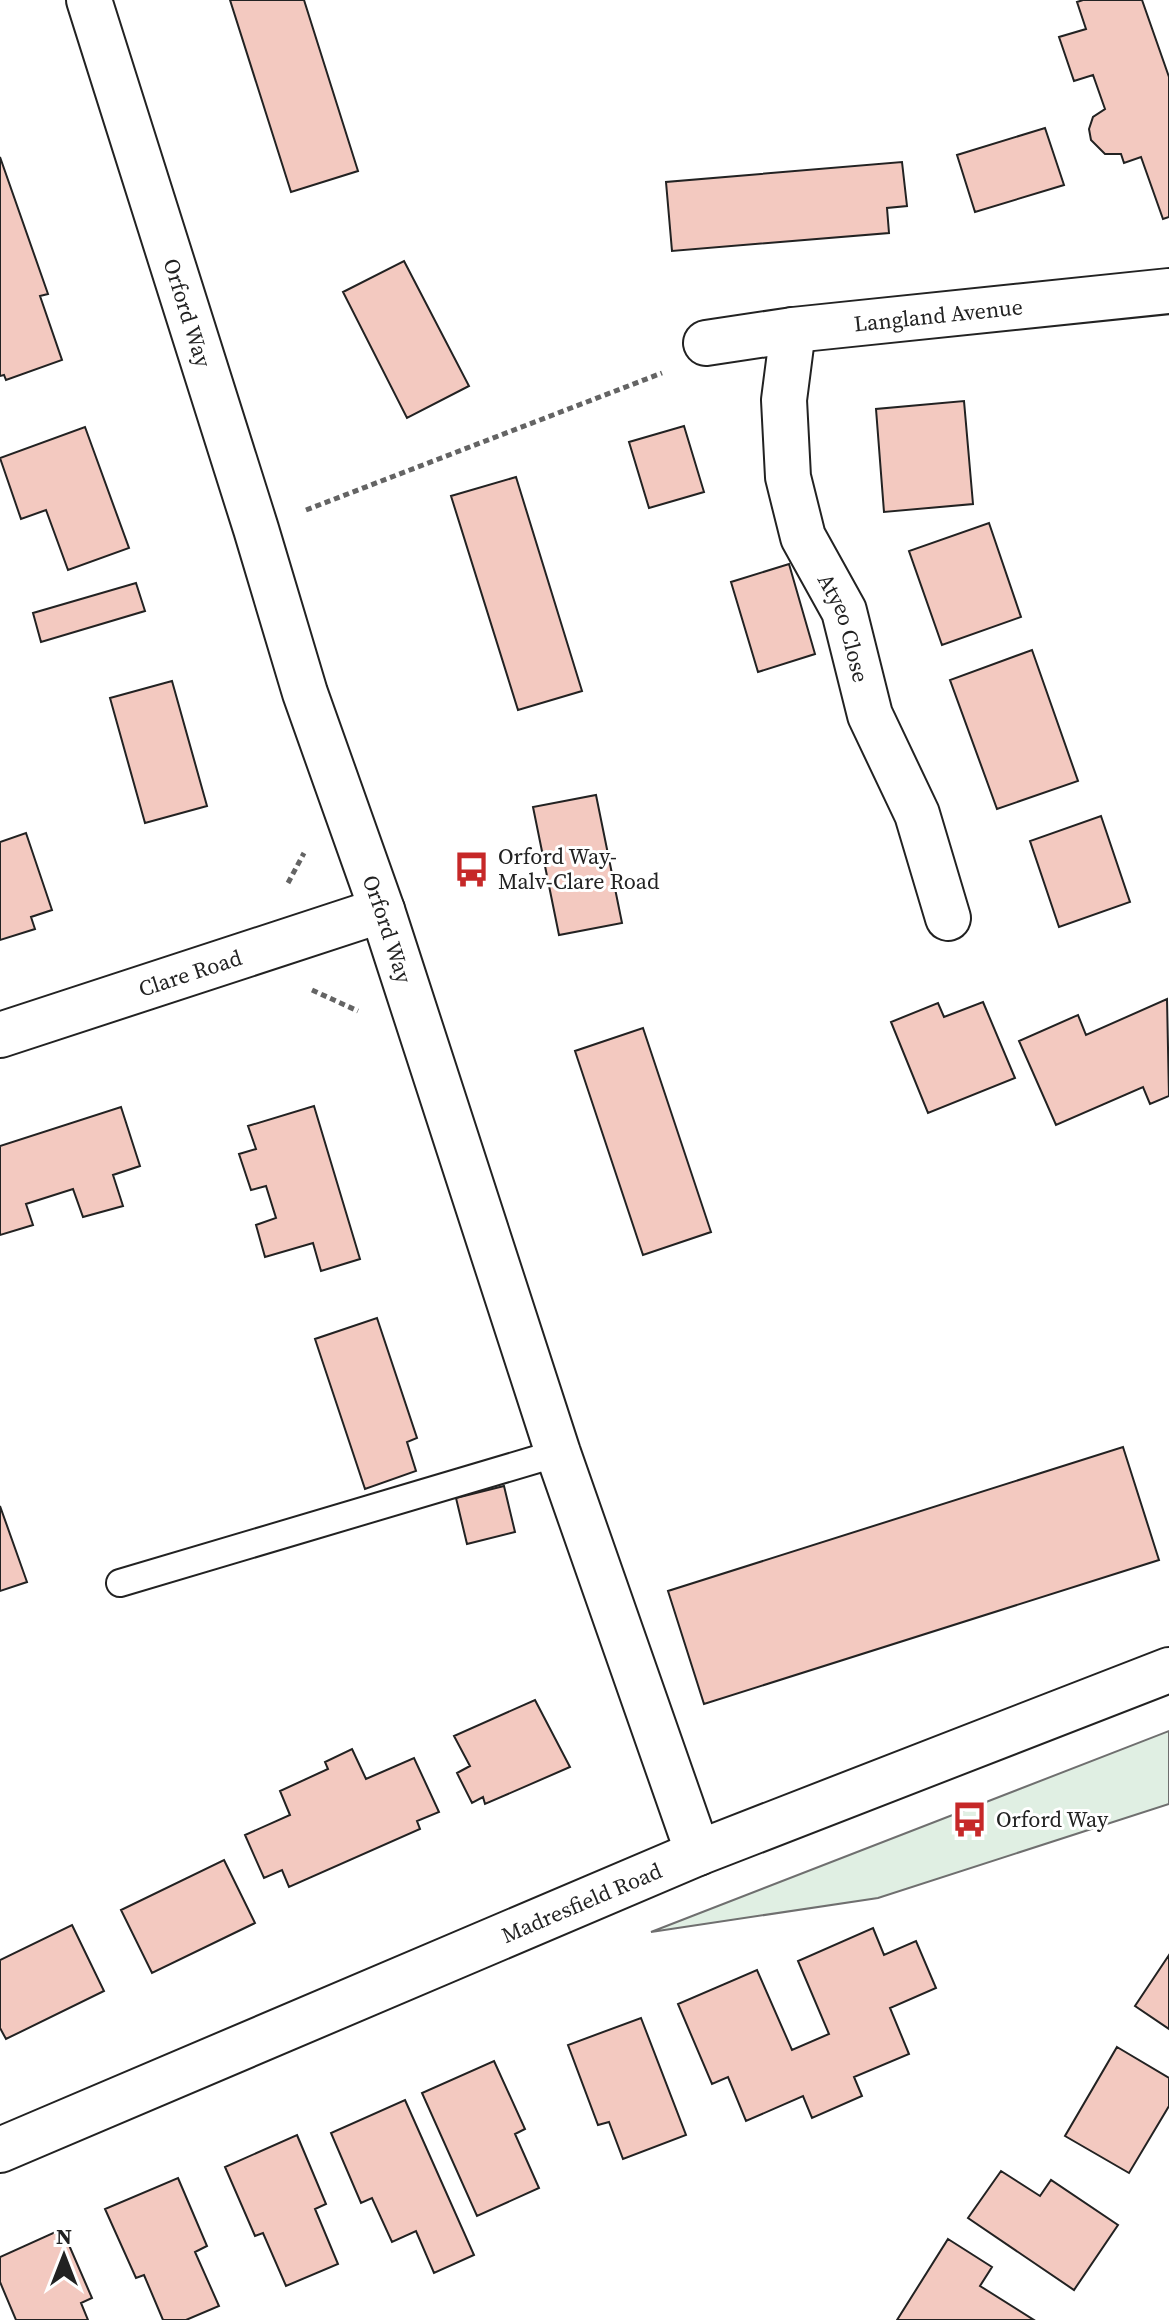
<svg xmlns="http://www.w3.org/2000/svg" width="1169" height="2320" font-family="'Source Serif 4',serif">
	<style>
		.green { fill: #e0efe3; stroke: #6f6f6f; stroke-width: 2 }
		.building { fill: #f3c9c0; stroke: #222; stroke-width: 2 }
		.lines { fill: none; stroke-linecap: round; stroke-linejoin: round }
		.lane-casing { stroke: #222; stroke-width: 30 }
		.street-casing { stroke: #222; stroke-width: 48 }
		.secondary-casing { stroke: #222; stroke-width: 48 }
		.path { stroke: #646464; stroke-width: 5; stroke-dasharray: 6 4; stroke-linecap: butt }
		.lane { stroke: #fff; stroke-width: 26 }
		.street { stroke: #fff; stroke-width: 44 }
		.secondary { stroke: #fff; stroke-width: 44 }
		.labels { text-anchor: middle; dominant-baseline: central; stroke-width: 6; stroke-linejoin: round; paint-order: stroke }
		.street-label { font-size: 22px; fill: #222; stroke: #fff }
		.poi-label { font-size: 22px; fill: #222; stroke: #fff; text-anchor: start }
	</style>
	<rect width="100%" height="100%" fill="#fff"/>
	<path class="green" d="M 1169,1731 L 1169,1804 L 878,1898 L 651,1932 Z"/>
	<path class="building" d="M 230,0 L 304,0 L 358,171 L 291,192 Z
		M 1083,0 L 1142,0 L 1169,77 L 1169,217 L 1163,219 L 1141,157 L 1124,163 L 1121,154 L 1105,154 L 1091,140 L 1089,129 L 1093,117 L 1105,109 L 1093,75 L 1074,81 L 1059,37 L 1086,29 L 1077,2 Z
		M 1045,128 L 1064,185 L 975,212 L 957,155 Z
		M 0,157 L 48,294 L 40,296 L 62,360 L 6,380 L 4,375 L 0,376 Z
		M 902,162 L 907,206 L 887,208 L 889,233 L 672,251 L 666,182 Z
		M 404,261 L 469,386 L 407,418 L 343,292 Z
		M 964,401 L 973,504 L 884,512 L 876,409 Z
		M 684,426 L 704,492 L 649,508 L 629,442 Z
		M 85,427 L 129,548 L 68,570 L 46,510 L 21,519 L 0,458 Z
		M 516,477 L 582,691 L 518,710 L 451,496 Z
		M 989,523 L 1021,617 L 942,645 L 909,551 Z
		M 789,564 L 815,654 L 758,672 L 731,582 Z
		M 136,583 L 145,611 L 41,642 L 33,613 Z
		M 1032,650 L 1078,781 L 997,809 L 950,680 Z
		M 172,681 L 207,806 L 145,823 L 110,698 Z
		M 596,795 L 622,923 L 559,935 L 533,807 Z
		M 1101,816 L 1130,902 L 1059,927 L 1030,841 Z
		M 26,833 L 52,910 L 31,917 L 35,929 L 0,940 L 0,842 Z
		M 1167,999 L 1169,1096 L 1150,1104 L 1143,1087 L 1056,1125 L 1019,1041 L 1078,1015 L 1086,1035 Z
		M 983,1002 L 1015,1078 L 928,1113 L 891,1022 L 938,1003 L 944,1017 Z
		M 643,1028 L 711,1232 L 643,1255 L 575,1051 Z
		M 314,1106 L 360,1259 L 321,1271 L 313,1243 L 265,1257 L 256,1225 L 276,1218 L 266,1186 L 251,1190 L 239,1154 L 256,1149 L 248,1126 Z
		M 121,1107 L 140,1166 L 113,1175 L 123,1206 L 83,1217 L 73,1189 L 26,1204 L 33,1225 L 0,1235 L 0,1146 Z
		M 377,1318 L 417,1438 L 407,1442 L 416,1471 L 365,1489 L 315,1339 Z
		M 1123,1447 L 1159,1560 L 704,1704 L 668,1591 Z
		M 504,1486 L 515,1532 L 467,1544 L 456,1498 Z
		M 0,1506 L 27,1582 L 0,1591 Z
		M 535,1700 L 570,1767 L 485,1804 L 483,1797 L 472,1803 L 457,1773 L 470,1766 L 454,1736 Z
		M 352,1749 L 366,1779 L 414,1758 L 439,1812 L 417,1821 L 420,1829 L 289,1887 L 282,1870 L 264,1878 L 245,1835 L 290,1815 L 280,1791 L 328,1769 L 325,1762 Z
		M 224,1860 L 255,1923 L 152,1973 L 121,1910 Z
		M 72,1925 L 104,1991 L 6,2039 L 0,2028 L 0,1960 Z
		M 873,1928 L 884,1955 L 916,1941 L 936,1988 L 890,2008 L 909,2054 L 854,2077 L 862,2096 L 812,2118 L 803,2096 L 746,2121 L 728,2077 L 712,2084 L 678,2004 L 757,1970 L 792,2050 L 829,2034 L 798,1961 Z
		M 1169,1955 L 1169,2029 L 1135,2006 Z
		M 641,2018 L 686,2135 L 623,2159 L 609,2122 L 598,2125 L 568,2045 Z
		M 1117,2047 L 1169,2078 L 1169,2106 L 1129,2173 L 1065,2136 Z
		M 494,2061 L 525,2129 L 515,2134 L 539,2188 L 477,2216 L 422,2093 Z
		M 405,2100 L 474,2255 L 434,2273 L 416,2231 L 392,2242 L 372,2198 L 361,2203 L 331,2133 Z
		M 297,2135 L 326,2204 L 315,2209 L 338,2264 L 286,2286 L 263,2233 L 255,2236 L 225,2167 Z
		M 1001,2171 L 1040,2196 L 1051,2180 L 1118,2225 L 1074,2290 L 968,2218 Z
		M 178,2178 L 207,2246 L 195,2252 L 219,2306 L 186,2320 L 163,2320 L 144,2275 L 136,2278 L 105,2209 Z
		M 62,2229 L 92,2298 L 81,2303 L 88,2320 L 16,2320 L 0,2282 L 0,2257 Z
		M 948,2239 L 992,2267 L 980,2286 L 1034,2320 L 897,2320 Z"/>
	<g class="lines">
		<defs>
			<path id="lane" d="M 120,1583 L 558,1453"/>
			<g id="street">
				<path id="s1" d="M 89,0 L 256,529 L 305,693 L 382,910 L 558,1453 L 698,1853"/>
				<path id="s2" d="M 793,330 L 784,400 L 788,477 L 803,537 L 844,611 L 870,715 L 917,814 L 948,918"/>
				<path id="s3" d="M 706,343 L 793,330 L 1169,291"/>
				<path id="s4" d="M 0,1035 L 382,910"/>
			</g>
			<g id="secondary">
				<path id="s5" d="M 0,2150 L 698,1853 L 1169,1670"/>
			</g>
		</defs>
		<use href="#lane" class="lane-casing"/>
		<use href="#street" class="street-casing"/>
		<use href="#secondary" class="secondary-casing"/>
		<path class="path" d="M 306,510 L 662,373
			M 288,883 L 304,853
			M 312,990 L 358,1011"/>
		<use href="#lane" class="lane"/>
		<use href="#street" class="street"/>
		<use href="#secondary" class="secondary"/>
	</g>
	<defs>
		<symbol id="bus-bare" viewBox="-9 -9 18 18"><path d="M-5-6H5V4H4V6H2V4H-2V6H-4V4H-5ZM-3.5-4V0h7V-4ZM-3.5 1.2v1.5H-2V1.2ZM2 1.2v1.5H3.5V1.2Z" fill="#c62828" stroke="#fff" stroke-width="2.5" paint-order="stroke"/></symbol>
	</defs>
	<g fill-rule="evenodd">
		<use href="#bus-bare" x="446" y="844" width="51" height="51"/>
		<use href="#bus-bare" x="944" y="1794" width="51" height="51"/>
	</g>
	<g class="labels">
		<g class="street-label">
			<text stroke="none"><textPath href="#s1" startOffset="328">Orford Way</textPath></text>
			<text stroke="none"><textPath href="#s3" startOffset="234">Langland Avenue</textPath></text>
			<text stroke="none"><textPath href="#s2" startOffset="310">Atyeo Close</textPath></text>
			<text stroke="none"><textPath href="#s1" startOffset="976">Orford Way</textPath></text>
			<text stroke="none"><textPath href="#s4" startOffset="200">Clare Road</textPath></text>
			<text stroke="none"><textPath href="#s5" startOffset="632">Madresfield Road</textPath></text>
		</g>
		<g class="poi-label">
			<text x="498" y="856">Orford Way-<tspan x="498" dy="25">Malv-Clare Road</tspan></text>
			<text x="996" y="1819">Orford Way</text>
		</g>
	</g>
	<g transform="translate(64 2256)" stroke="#ffffff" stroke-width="6" paint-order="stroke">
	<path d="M0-6L14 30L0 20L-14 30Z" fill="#222222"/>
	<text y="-12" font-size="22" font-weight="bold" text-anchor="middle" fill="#222222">N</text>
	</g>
</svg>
